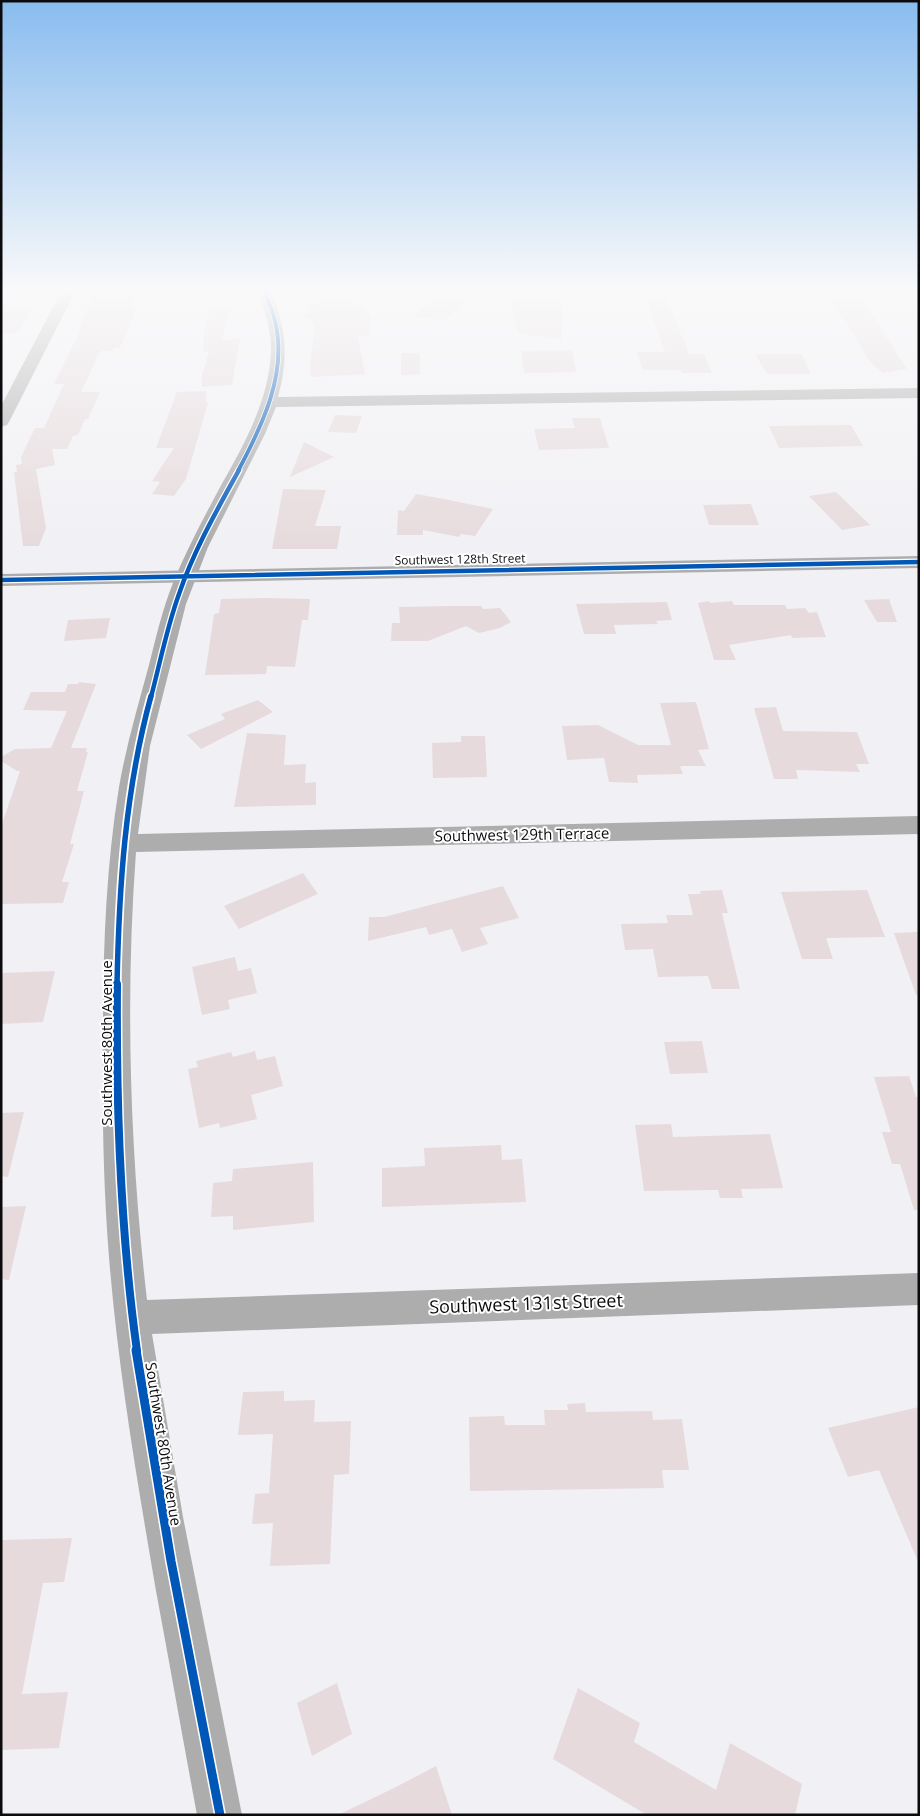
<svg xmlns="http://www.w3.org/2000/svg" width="920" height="1816" font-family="'Open Sans',sans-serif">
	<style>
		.building { fill: #e6dadc }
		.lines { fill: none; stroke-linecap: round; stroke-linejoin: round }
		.street { fill: #aeadae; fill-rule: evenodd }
		.secondary { fill: #aeadae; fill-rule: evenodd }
		.cycleway-far4-casing { stroke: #fff; stroke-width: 5.5 }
		.cycleway-far3-casing { stroke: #fff; stroke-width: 7 }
		.cycleway-far2-casing { stroke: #fff; stroke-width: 9 }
		.cycleway-far1-casing { stroke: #fff; stroke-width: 11 }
		.cycleway-casing { stroke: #fff; stroke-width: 12 }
		.cycleway-far4 { stroke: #0057b8; stroke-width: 4 }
		.cycleway-far3 { stroke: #0057b8; stroke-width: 4.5 }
		.cycleway-far2 { stroke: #0057b8; stroke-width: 5.5 }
		.cycleway-far1 { stroke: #0057b8; stroke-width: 8 }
		.cycleway { stroke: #0057b8; stroke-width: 9 }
		.labels { text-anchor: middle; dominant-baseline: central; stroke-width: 4; stroke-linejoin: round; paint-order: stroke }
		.far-street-label { font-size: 12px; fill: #0b0b0e; stroke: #fff }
		.street-label { font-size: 15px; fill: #0b0b0e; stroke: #fff }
		.near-street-label { font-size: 18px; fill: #0b0b0e; stroke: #fff }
	</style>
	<rect width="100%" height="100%" fill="#f1f1f5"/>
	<path class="building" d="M 94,292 L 136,292 L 132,307 L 137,307 L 120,348 L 114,348 L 113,351 L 100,351 L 81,392 L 100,392 L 88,419 L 85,419 L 78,435 L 73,436 L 67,449 L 52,449 L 55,465 L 36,469 L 46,528 L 39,546 L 23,546 L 14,472 L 17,472 L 16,465 L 22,464 L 21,457 L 35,428 L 44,428 L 64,384 L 54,384 L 81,329 L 79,329 Z
		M 347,297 L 370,316 L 370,335 L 358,336 L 365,374 L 311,377 L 310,365 L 315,325 L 302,314 L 313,312 L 305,305 Z
		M 469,297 L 444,321 L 414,316 L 433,299 Z
		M 861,298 L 907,369 L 883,373 L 870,362 L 832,299 Z
		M 646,299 L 667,299 L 689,354 L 704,354 L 712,373 L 683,373 L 681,370 L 643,370 L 636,352 L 665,352 Z
		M 513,300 L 560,300 L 563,313 L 561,340 L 518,333 L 512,304 L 514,304 Z
		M 31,310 L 18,333 L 1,333 L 1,311 Z
		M 229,310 L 222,340 L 240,339 L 232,385 L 202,387 L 202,375 L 209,351 L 203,352 L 204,330 L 209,311 Z
		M 572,350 L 576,372 L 524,373 L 521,351 Z
		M 401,353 L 420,353 L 420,374 L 401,375 Z
		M 755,354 L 802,354 L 811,374 L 767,374 Z
		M 206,391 L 206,402 L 208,403 L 186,479 L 174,496 L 152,494 L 160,482 L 152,481 L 174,448 L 156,448 L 177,392 Z
		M 335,415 L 362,416 L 356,433 L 328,432 Z
		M 572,418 L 600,418 L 609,448 L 539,450 L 534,429 L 575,428 Z
		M 851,425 L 863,446 L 779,448 L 769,426 Z
		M 304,442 L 334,457 L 290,477 Z
		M 283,489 L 326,490 L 315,526 L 341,526 L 337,549 L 272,549 Z
		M 836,492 L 870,525 L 842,530 L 809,496 Z
		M 416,494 L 444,499 L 493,509 L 475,536 L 461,534 L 459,537 L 423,530 L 423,535 L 397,535 L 398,510 L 404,511 Z
		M 751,504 L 759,525 L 709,525 L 703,505 Z
		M 266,598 L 310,599 L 308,620 L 302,620 L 295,667 L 267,666 L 266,674 L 205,675 L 214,614 L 219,613 L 221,599 Z
		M 889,599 L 897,622 L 877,622 L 864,600 Z
		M 709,601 L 710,603 L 732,601 L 734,605 L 785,605 L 787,609 L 805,608 L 809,613 L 817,612 L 826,637 L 792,638 L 791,635 L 729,645 L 736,660 L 714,660 L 698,603 Z
		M 667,602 L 672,620 L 656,621 L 658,624 L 614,625 L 616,634 L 584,634 L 576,604 Z
		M 448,606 L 481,606 L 483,609 L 500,608 L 511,622 L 500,628 L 479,633 L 466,626 L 428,641 L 391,641 L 392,623 L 400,623 L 399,607 Z
		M 110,618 L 106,638 L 64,641 L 68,620 Z
		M 79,682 L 96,684 L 71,748 L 87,748 L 86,752 L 88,752 L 77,791 L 84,791 L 70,844 L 74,844 L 62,882 L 69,882 L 63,903 L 1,904 L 1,827 L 20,771 L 17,771 L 1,761 L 1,757 L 15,749 L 51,748 L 67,711 L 23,710 L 31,692 L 65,692 L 68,684 L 78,684 Z
		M 258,700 L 273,712 L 201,749 L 187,735 L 225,719 L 221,714 Z
		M 696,702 L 709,749 L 698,750 L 706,766 L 680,766 L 683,774 L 637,775 L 638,783 L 609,782 L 604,758 L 567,760 L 562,726 L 598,725 L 638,745 L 671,745 L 660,703 Z
		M 776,707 L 783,731 L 857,732 L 869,764 L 856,764 L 860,772 L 796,770 L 798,779 L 774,779 L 754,708 Z
		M 247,733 L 286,735 L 284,765 L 306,764 L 305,783 L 316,782 L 316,805 L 234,807 Z
		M 461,736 L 485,736 L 487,777 L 433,778 L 432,743 L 461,742 Z
		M 303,873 L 318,894 L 239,929 L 224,906 Z
		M 503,886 L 519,918 L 480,928 L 488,944 L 462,952 L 452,929 L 429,935 L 426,927 L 368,941 L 369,917 L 384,917 Z
		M 722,890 L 728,913 L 722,913 L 740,989 L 712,989 L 708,976 L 658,977 L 653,949 L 625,950 L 621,924 L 668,923 L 666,915 L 693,915 L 688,894 L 701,894 L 700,891 Z
		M 867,890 L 885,937 L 826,938 L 833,959 L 802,959 L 781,892 Z
		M 919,932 L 919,995 L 916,995 L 894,933 Z
		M 235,957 L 238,971 L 251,968 L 257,993 L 228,1000 L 230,1009 L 202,1015 L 192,967 Z
		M 55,971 L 43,1022 L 1,1024 L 1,973 Z
		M 702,1041 L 708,1073 L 670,1074 L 664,1042 Z
		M 255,1051 L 257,1060 L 275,1056 L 283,1086 L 251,1095 L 257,1119 L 220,1128 L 219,1123 L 199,1128 L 188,1069 L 198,1067 L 196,1061 L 231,1052 L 233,1057 Z
		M 909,1076 L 916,1097 L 919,1097 L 919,1210 L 914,1210 L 900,1164 L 892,1164 L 882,1132 L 891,1132 L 874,1077 Z
		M 24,1112 L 8,1177 L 1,1176 L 1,1113 Z
		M 671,1124 L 673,1137 L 770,1134 L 783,1188 L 741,1189 L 743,1198 L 720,1198 L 718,1190 L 644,1191 L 635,1125 Z
		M 501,1145 L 502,1160 L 522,1159 L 526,1202 L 382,1207 L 382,1168 L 425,1166 L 424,1148 Z
		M 313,1162 L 314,1222 L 233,1230 L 233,1216 L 211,1217 L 213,1183 L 232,1181 L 233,1169 Z
		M 26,1206 L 9,1280 L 1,1279 L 1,1207 Z
		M 284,1391 L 284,1401 L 315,1400 L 314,1422 L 351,1421 L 349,1474 L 334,1475 L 330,1564 L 270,1566 L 273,1523 L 252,1524 L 255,1494 L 269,1493 L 273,1434 L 238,1435 L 243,1392 Z
		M 585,1403 L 586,1412 L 652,1411 L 653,1420 L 682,1419 L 689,1470 L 662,1470 L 664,1488 L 470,1491 L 469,1417 L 504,1416 L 505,1425 L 545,1425 L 544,1410 L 568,1410 L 567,1404 Z
		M 919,1407 L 919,1564 L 879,1470 L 848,1477 L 828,1428 Z
		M 72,1538 L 64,1582 L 43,1583 L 22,1694 L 68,1692 L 59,1748 L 1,1750 L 1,1540 Z
		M 337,1683 L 352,1734 L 312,1756 L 297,1703 Z
		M 578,1688 L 640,1723 L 634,1742 L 716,1790 L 730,1743 L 802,1784 L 795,1815 L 647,1815 L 553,1759 Z
		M 436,1766 L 452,1815 L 338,1815 L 394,1788 Z"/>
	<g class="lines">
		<path class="street" d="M 61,292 L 75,292 L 9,422 L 7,425 L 1,427 L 1,406 Z
			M 258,292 L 272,292 C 286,332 289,356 278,397 L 919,388 L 919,398 L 276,407 L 265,434 L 208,547 L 186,604 L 150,746 L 138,834 L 919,816 L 919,834 L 136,852 C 125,1000 130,1153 147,1300 L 919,1273 L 919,1305 L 152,1334 L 183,1517 L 242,1815 L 197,1815 C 183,1740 170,1666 156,1591 C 137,1480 118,1369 109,1257 C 103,1182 102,1106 103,1030 C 103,949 106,867 119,787 C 126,746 138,706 149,665 C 156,638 162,610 173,583 C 186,551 202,521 218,491 C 242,448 268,404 271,353 C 272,332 265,312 258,292 Z"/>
		<path class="secondary" d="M 919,556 L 919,568 L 1,586 L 1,574 Z"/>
		<defs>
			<path id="cycleway-far4" d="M 238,471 C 262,426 288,373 275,321 C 273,311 268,302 265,292"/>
			<path id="cycleway-far3" d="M 1,580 L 919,562
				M 151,697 C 160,663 167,627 179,594 C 194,550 217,510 239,470"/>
			<path id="cycleway-far2" d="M 117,985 C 119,887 125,791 151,696"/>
			<path id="cycleway-far1" d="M 117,984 C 116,1106 120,1229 137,1351"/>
			<path id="cycleway" d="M 136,1350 L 171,1561 L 220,1815"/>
		</defs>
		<use href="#cycleway-far4" class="cycleway-far4-casing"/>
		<use href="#cycleway-far3" class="cycleway-far3-casing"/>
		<use href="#cycleway-far2" class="cycleway-far2-casing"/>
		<use href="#cycleway-far1" class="cycleway-far1-casing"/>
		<use href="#cycleway" class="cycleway-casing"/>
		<use href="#cycleway-far4" class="cycleway-far4"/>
		<use href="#cycleway-far3" class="cycleway-far3"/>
		<use href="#cycleway-far2" class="cycleway-far2"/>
		<use href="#cycleway-far1" class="cycleway-far1"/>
		<use href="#cycleway" class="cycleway"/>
	</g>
	<linearGradient id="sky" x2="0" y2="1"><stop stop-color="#89bcef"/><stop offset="0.53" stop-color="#f9f9fa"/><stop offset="1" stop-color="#f9f9fa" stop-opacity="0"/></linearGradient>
	<rect width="920" height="547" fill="url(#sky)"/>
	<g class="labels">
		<g class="far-street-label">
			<text transform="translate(460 559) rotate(-1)">Southwest 128th Street</text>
		</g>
		<g class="street-label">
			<text transform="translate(522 834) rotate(-1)">Southwest 129th Terrace</text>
			<text transform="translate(106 1043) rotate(-90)">Southwest 80th Avenue</text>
			<text transform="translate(164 1444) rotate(81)">Southwest 80th Avenue</text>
		</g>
		<g class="near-street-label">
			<text transform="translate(526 1303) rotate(-2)">Southwest 131st Street</text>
		</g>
	</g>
	<rect width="920" height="1816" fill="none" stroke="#0b0b0e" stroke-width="5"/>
</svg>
